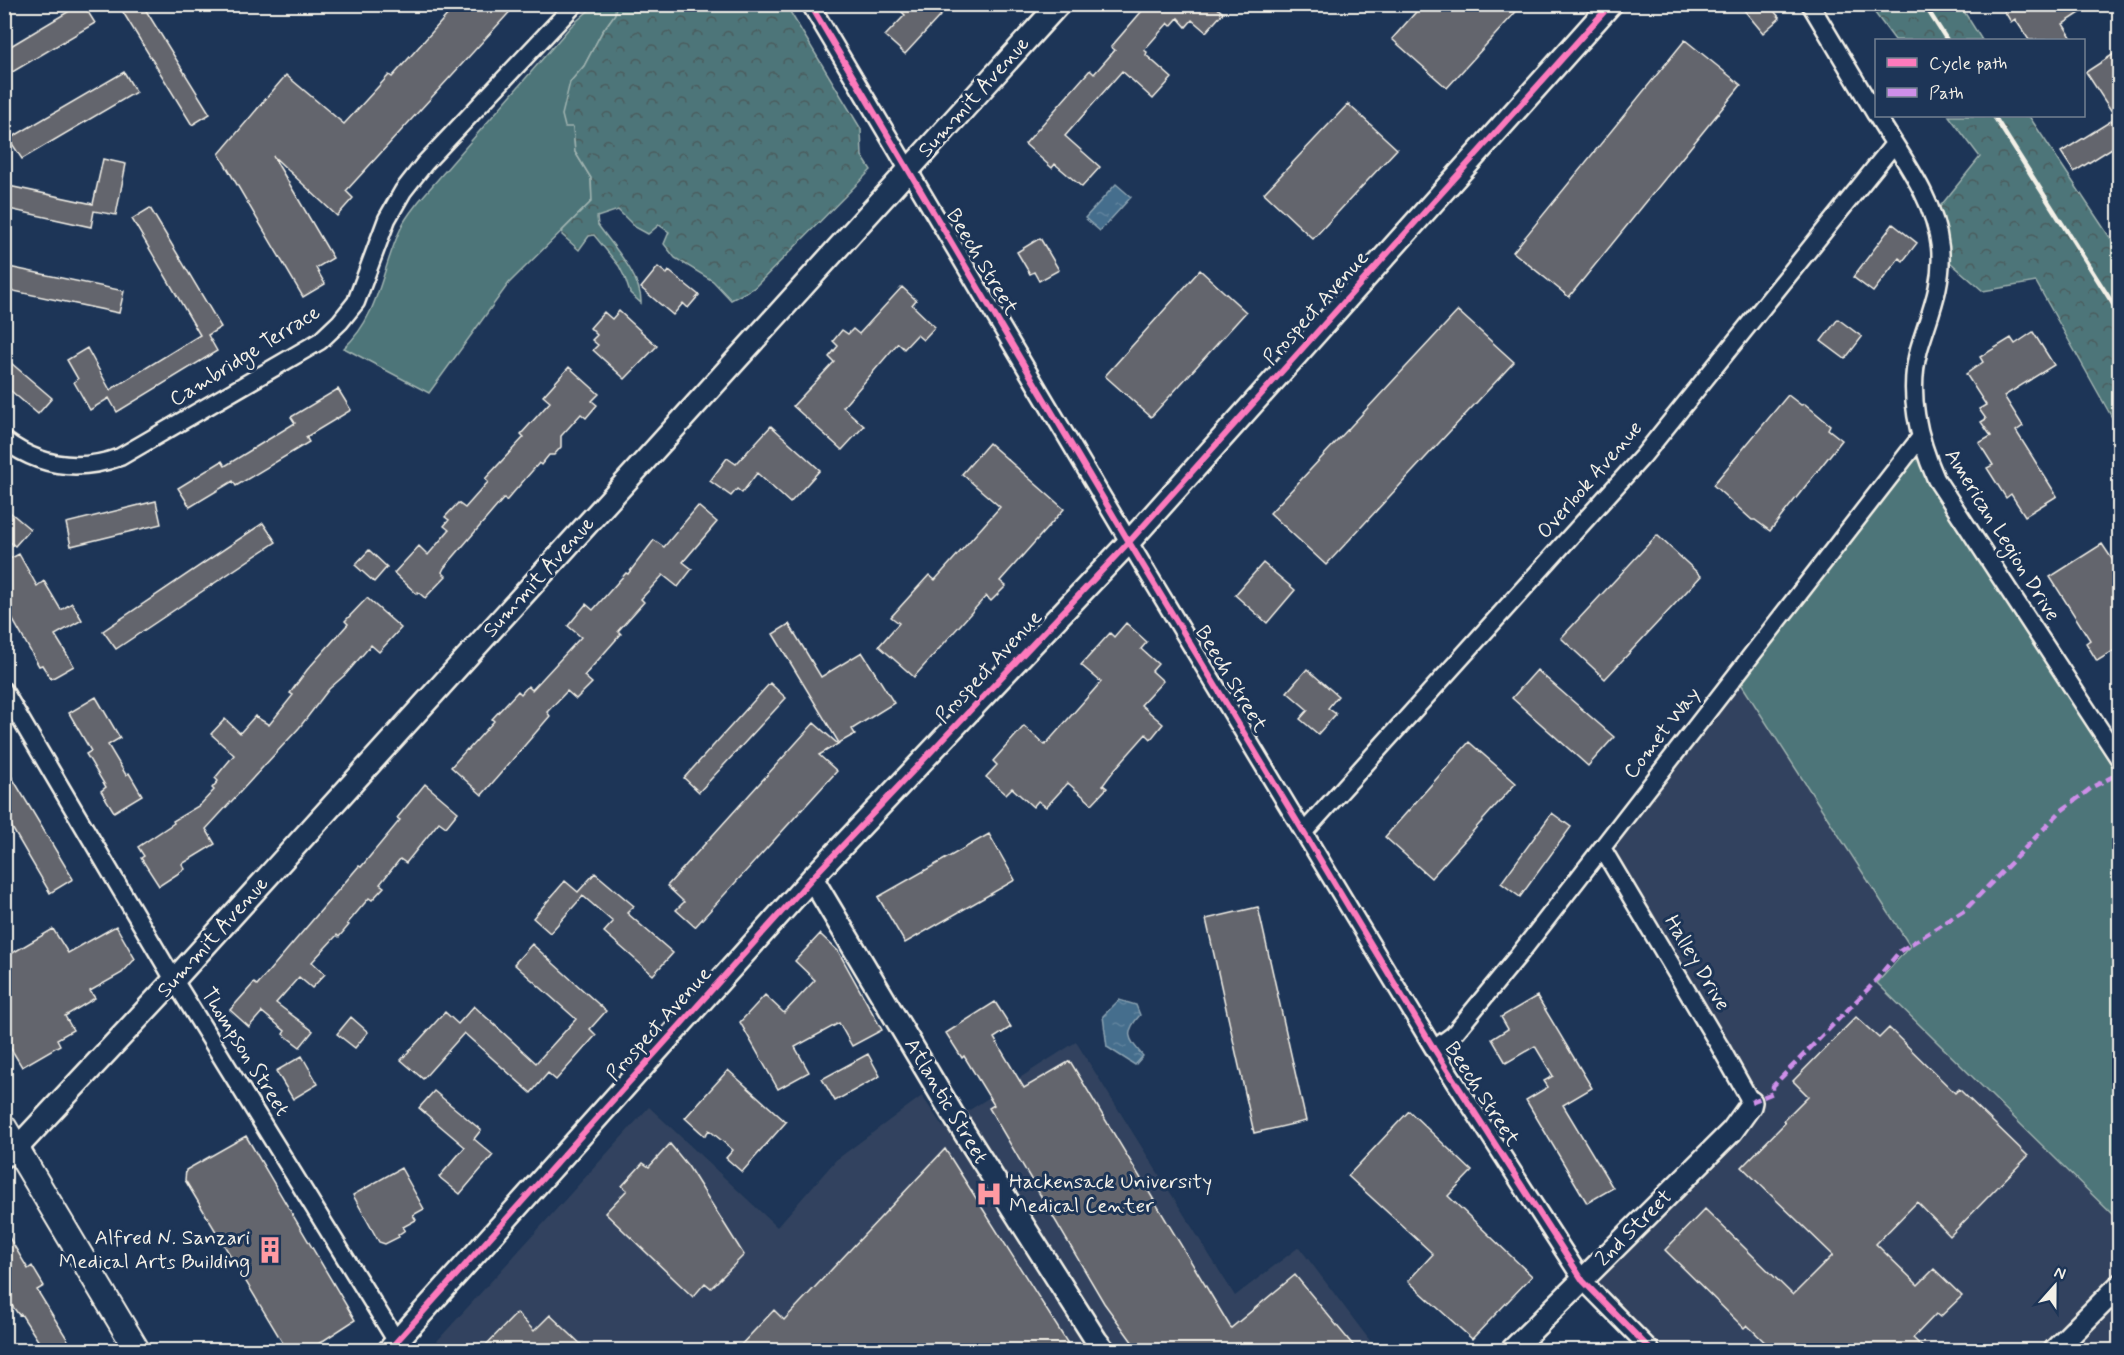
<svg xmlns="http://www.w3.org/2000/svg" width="2124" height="1355" font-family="Mynerve,sans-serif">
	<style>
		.built { fill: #32435e }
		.green { fill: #4d7579; stroke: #a0b3b0; stroke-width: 1.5 }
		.forest { fill: url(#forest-crowns); stroke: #a0b3b0; stroke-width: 1.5 }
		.water { fill: url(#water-ripples); stroke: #8ba2b1; stroke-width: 1.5 }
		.building { fill: #64656d; stroke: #f4f1e8; stroke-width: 1.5 }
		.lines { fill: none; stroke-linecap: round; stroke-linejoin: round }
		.minor-casing { stroke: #f4f1e8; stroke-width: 21 }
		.tertiary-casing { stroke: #f4f1e8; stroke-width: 26 }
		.secondary-casing { stroke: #f4f1e8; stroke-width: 28 }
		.minor { stroke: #1d3557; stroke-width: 16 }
		.tertiary { stroke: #1d3557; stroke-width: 21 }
		.secondary { stroke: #1d3557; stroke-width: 24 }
		.rail { stroke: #f4f1e8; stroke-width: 4.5 }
		.quiet { stroke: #ce8fe9; stroke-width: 4.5; stroke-dasharray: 9 4.5; stroke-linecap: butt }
		.cycleway-casing { stroke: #1d3557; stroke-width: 10 }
		.cycleway { stroke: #fd7abc; stroke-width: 6 }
		.labels { text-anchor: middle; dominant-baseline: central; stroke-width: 6; stroke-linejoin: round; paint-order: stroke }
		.street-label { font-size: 21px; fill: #f4f1e8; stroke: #1d3557 }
		.poi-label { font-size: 21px; fill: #f4f1e8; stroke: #1d3557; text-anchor: start }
	</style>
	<defs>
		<pattern id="forest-crowns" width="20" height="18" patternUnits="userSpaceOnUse" patternTransform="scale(1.5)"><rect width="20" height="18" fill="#4d7579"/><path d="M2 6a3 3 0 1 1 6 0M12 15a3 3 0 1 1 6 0" fill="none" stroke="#4b5c5d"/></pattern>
		<pattern id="water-ripples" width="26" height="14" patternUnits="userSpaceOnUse" patternTransform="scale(1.5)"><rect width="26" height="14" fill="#456e8d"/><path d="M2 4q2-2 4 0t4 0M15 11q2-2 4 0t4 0" fill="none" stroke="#60839d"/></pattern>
	</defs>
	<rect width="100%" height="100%" fill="#1d3557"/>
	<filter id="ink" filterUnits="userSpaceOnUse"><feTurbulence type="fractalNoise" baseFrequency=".0167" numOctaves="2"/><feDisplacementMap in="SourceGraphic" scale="12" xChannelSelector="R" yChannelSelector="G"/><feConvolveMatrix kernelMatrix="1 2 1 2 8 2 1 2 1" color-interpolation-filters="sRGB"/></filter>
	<g filter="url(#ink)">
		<path class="built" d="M 1920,438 L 2110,745 L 2119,736 L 2119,1350 L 1651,1350 L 1583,1281 L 1755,1104 L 1602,848 Z
			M 1076,1042 L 1235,1296 L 1299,1247 L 1377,1350 L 429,1350 L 649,1107 L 777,1227 L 836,1160 L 922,1096 L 943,1127 Z"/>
		<path class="green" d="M 595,5 L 616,5 L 615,14 L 602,32 L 584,66 L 570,82 L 575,152 L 591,178 L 592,201 L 509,283 L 429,393 L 344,348 C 380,315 381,269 401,228 C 405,218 413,209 419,201 L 571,26 Z
			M 1920,444 L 2118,743 L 2119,741 L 2119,1221 L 1877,983 L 1910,946 L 1738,679 Z"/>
		<path class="forest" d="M 616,5 L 786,5 L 861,129 L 862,156 L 871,170 L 754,288 L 731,300 L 713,281 L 675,258 L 664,244 L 669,232 L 659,225 L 648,234 L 635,227 L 618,210 L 597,217 L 598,225 C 613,246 642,277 641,303 L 630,293 L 625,278 L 619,266 L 594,235 L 589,236 L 579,250 L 562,235 L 563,230 L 592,201 L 591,178 L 575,152 L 573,127 L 565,127 L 562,115 L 570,82 L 584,66 L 602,32 L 615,14 Z
			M 1869,5 L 1960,5 L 1982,40 L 1895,40 Z
			M 1949,116 L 2029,116 L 2119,251 L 2119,430 L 2036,282 L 1983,291 L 1943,256 L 1934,214 L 1980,157 Z"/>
		<path class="water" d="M 1116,184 L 1131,197 L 1100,231 L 1085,218 Z
			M 1119,1000 L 1136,1005 L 1140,1015 C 1123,1034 1129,1039 1143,1056 L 1135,1065 L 1107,1047 L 1103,1016 Z"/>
		<path class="building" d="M 81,4 L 83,4 L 95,23 L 4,77 L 4,50 Z
			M 118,4 L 142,4 L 210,114 L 192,125 Z
			M 457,4 L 517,4 L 346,191 L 353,198 L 337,216 L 273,156 L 333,258 L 316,268 L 325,284 L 303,297 L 219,154 L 286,75 L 344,124 L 389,75 L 392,77 Z
			M 894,4 L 951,4 L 905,54 L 885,36 L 905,15 Z
			M 1148,4 L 1213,4 L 1223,13 L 1206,32 L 1192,20 L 1186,27 L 1178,18 L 1171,26 L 1168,23 L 1144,50 L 1147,52 L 1146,55 L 1172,78 L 1153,99 L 1122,71 L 1065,136 L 1100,167 L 1082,187 L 1055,164 L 1052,168 L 1025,144 L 1090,70 L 1094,74 L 1115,50 L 1111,47 Z
			M 1423,4 L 1523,4 L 1447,88 L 1392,39 Z
			M 1739,4 L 1768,4 L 1780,18 L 1763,33 Z
			M 2000,4 L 2094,4 L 2063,24 L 2073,40 L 2029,40 L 2015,19 L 2011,22 Z
			M 1685,40 L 1741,85 L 1569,297 L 1513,252 Z
			M 2120,50 L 2120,143 L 2074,172 L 2061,152 L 2116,118 L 2086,72 Z
			M 124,72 L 136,92 L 22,159 L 9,139 Z
			M 1348,104 L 1397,149 L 1313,239 L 1264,193 Z
			M 103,159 L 126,164 L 116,215 L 94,211 L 91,227 L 4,208 L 4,185 L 93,204 Z
			M 150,208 L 221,327 L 208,335 L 217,351 L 117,412 L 109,398 L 90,410 L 74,382 L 78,379 L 67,360 L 87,348 L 110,390 L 200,335 L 132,219 Z
			M 1893,224 L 1917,243 L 1903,261 L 1899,258 L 1873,292 L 1853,277 Z
			M 1040,238 L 1059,270 L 1039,281 L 1034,272 L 1030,274 L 1017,252 Z
			M 4,266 L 124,291 L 119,313 L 4,289 Z
			M 658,267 L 667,274 L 669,271 L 699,295 L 688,308 L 683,303 L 673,315 L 641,288 Z
			M 1200,270 L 1246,312 L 1151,417 L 1105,376 Z
			M 902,287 L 916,300 L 912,305 L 935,327 L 923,340 L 917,335 L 904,349 L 898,343 L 843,407 L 864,426 L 842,450 L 793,406 L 834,362 L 829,357 L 838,346 L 833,341 L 842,330 L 848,334 L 853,329 L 859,334 Z
			M 619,311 L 657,346 L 625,379 L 593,350 L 598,345 L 592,340 L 597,335 L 590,328 L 604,312 L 612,319 Z
			M 1458,311 L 1514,362 L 1326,565 L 1270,513 Z
			M 1838,319 L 1862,337 L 1845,359 L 1821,341 Z
			M 2033,332 L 2054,365 L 2004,396 L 2023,426 L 2016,431 L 2057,496 L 2025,516 L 2011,494 L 2006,498 L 1987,468 L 1993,465 L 1979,443 L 1991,436 L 1981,422 L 1986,419 L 1979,409 L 1986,405 L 1966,374 L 1983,362 L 1980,357 L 2011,338 L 2015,344 Z
			M 4,357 L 52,398 L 38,414 L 4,385 Z
			M 569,367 L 599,394 L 592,401 L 597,405 L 586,418 L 581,414 L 561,436 L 561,447 L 554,455 L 549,455 L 541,465 L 539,463 L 506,501 L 504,498 L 444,568 L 442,572 L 446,576 L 425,598 L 418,592 L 417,594 L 394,573 L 419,546 L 428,555 L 449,530 L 444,526 L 449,520 L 445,517 L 458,503 L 465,508 L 488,482 L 485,479 L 524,437 L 521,434 L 550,402 L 543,396 Z
			M 338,389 L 351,410 L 306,437 L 309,442 L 236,486 L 233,481 L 190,507 L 178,488 L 222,461 L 225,466 L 256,447 L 295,423 L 291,417 Z
			M 1788,395 L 1801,405 L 1805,404 L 1830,425 L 1828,429 L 1842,440 L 1770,531 L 1755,520 L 1752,520 L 1713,485 Z
			M 771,426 L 820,470 L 790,503 L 757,473 L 742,493 L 737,489 L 731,496 L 710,481 L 727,458 L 736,464 Z
			M 989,443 L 1064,509 L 1000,581 L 1006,586 L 991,601 L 986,596 L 914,677 L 879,646 L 899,623 L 891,617 L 929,575 L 935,580 L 1000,507 L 962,474 Z
			M 156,501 L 161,524 L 71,546 L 66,523 Z
			M 698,506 L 717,522 L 683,562 L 692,569 L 678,587 L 663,575 L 641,599 L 644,602 L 618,631 L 621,634 L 584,676 L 592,683 L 576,699 L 567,691 L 547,712 L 550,716 L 482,795 L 451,767 L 467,749 L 468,750 L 494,721 L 492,719 L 518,691 L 521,694 L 528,686 L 532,690 L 581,637 L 568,626 L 586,604 L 593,610 L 626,573 L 628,574 L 654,540 L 664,547 Z
			M 4,507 L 30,529 L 15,546 L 4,537 Z
			M 263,523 L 276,542 L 116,649 L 103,631 Z
			M 1657,535 L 1701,576 L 1605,679 L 1561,638 Z
			M 2102,544 L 2120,571 L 2120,647 L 2097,661 L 2086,643 L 2090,640 L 2050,577 Z
			M 369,550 L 387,567 L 374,582 L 355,565 Z
			M 19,554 L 37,586 L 44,581 L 61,610 L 72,603 L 82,620 L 55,635 L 74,666 L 51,679 L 42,665 L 39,666 L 4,604 L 4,562 Z
			M 1263,563 L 1295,590 L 1267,623 L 1235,595 Z
			M 367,598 L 401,628 L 379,652 L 371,645 L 346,674 L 329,689 L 299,728 L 206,829 L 215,844 L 182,864 L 185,869 L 159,886 L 141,858 L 144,856 L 138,847 L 174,823 L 173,821 L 200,805 L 214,790 L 212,788 L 218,781 L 215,778 L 234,755 L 211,734 L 225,719 L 240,733 L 255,716 L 269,725 L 293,695 L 290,693 L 307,670 L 348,624 L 345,621 Z
			M 1126,623 L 1147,642 L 1141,649 L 1158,664 L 1152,671 L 1163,681 L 1141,705 L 1163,724 L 1151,739 L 1146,734 L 1115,769 L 1103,785 L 1107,788 L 1092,804 L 1068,783 L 1046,807 L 1038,801 L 1033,807 L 1012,788 L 1006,794 L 986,777 L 997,765 L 993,761 L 1024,726 L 1045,745 L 1101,682 L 1081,665 L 1110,633 L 1114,637 Z
			M 789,624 L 821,677 L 862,652 L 894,703 L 852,729 L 855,734 L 839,743 L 773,634 Z
			M 1307,669 L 1338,696 L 1328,708 L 1336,714 L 1318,734 L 1300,719 L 1308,710 L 1287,692 Z
			M 1537,670 L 1614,737 L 1588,766 L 1512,698 Z
			M 770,683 L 786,698 L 699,792 L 684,778 Z
			M 96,697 L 120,738 L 108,745 L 126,775 L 129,773 L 142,795 L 114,812 L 101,791 L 106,787 L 86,754 L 91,751 L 69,713 Z
			M 814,723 L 838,744 L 819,755 L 837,771 L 695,927 L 676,910 L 684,902 L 667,886 Z
			M 1469,742 L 1516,783 L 1431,878 L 1385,837 Z
			M 4,764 L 73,879 L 50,893 L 4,814 Z
			M 425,784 L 458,812 L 446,827 L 439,822 L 406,863 L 400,859 L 380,884 L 384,887 L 372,900 L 369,898 L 347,924 L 349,925 L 339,937 L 337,935 L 312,962 L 325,974 L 312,988 L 299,977 L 276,1003 L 313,1031 L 300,1047 L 283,1034 L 285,1031 L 262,1012 L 249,1027 L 230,1010 L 254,983 L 257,985 L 359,866 L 361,867 L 400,820 L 397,818 Z
			M 1552,813 L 1571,827 L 1520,897 L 1501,883 Z
			M 989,834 L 1015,880 L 905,943 L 878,897 Z
			M 595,873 L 634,906 L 627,913 L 673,953 L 653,975 L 604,932 L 613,922 L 583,896 L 550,933 L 533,918 L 565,881 L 578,892 Z
			M 1258,907 L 1306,1121 L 1254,1133 L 1206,919 Z
			M 116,926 L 135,959 L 122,973 L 90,991 L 95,998 L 65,1016 L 73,1030 L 57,1039 L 60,1045 L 22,1067 L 4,1037 L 4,958 L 53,929 L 68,953 Z
			M 820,934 L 838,951 L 882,1030 L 852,1046 L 839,1023 L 795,1047 L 809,1072 L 778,1089 L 740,1022 L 765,995 L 784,1013 L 815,980 L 795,961 Z
			M 532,944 L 606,1011 L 590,1029 L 596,1035 L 556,1080 L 548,1073 L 531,1093 L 464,1033 L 423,1079 L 401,1060 L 445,1012 L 458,1024 L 474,1006 L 536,1063 L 576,1019 L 514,964 Z
			M 1537,996 L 1592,1088 L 1563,1105 L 1613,1188 L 1587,1203 L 1526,1100 L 1548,1087 L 1544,1081 L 1553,1076 L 1535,1046 L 1506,1063 L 1492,1039 L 1508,1029 L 1501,1017 Z
			M 995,1002 L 1011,1027 L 994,1038 L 1024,1088 L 1070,1061 L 1231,1328 L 1295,1275 L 1357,1350 L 1138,1350 L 1104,1303 L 989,1108 L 994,1105 L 964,1056 L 962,1058 L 946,1033 Z
			M 351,1017 L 368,1032 L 355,1048 L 337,1034 Z
			M 1856,1017 L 1879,1038 L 1889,1028 L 1955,1093 L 1959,1089 L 2028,1156 L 1950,1236 L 1917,1202 L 1876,1244 L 1918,1285 L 1934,1269 L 1962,1296 L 1940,1317 L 1936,1314 L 1913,1338 L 1926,1350 L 1773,1350 L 1747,1325 L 1744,1328 L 1665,1250 L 1705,1209 L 1793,1295 L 1833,1255 L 1742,1167 L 1785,1123 L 1783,1121 L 1808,1096 L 1793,1081 Z
			M 868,1054 L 880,1076 L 835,1101 L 822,1079 Z
			M 302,1056 L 318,1084 L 293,1099 L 276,1071 Z
			M 728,1070 L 786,1122 L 742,1172 L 726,1158 L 733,1150 L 709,1130 L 705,1136 L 685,1118 Z
			M 434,1091 L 481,1130 L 474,1139 L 493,1155 L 460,1194 L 439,1177 L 465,1147 L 419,1108 Z
			M 1409,1111 L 1472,1171 L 1448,1196 L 1532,1276 L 1472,1339 L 1408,1281 L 1433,1254 L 1348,1176 Z
			M 246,1136 L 355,1320 L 309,1350 L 287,1350 L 185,1180 L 186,1170 Z
			M 670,1144 L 688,1166 L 744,1255 L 711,1288 L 705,1283 L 693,1297 L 605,1213 L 627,1190 L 622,1186 L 643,1163 L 649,1167 Z
			M 945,1149 L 1072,1350 L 736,1350 L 774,1310 L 784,1320 Z
			M 401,1168 L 424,1209 L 413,1215 L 416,1220 L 403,1227 L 405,1230 L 398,1235 L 399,1237 L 385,1244 L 379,1242 L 353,1195 Z
			M 4,1229 L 28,1269 L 32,1266 L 44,1286 L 37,1290 L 74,1350 L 44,1350 L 21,1314 L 19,1315 L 4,1295 Z
			M 517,1313 L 534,1331 L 550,1315 L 587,1350 L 481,1350 Z"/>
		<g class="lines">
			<defs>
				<path id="minor" d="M 810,4 L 1129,542 L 1434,1049 L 1583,1281 L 1651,1350
					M 1810,4 L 1876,115
					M 1877,116 C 1901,156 1935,199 1940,247 C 1944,284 1929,315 1919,349 C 1907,394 1918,438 1936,479 L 2120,760
					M 4,440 C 40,467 79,472 120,457 L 320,341 L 340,322 L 356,302 L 387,219 L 403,191 L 425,163 L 575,4
					M 4,691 L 174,980 L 397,1342
					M 1304,832 L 1643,456 L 1894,144
					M 1602,848 L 1719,1045 L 1751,1102
					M 1434,1049 L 1453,1035 L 1518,956 L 1920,438"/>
				<path id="tertiary" d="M 812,878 L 952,1113 L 1096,1340 L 1104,1350
					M 4,1156 L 17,1148 L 174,980 L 1059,4
					M 389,1350 L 812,878 L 1129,542 L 1611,4
					M 1512,1350 L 1732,1131 L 1750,1106 L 1751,1102
					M 2055,1350 L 2120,1285"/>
				<path id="secondary" d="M 4,1127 L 137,1350"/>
			</defs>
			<use href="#minor" class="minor-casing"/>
			<use href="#tertiary" class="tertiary-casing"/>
			<use href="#secondary" class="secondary-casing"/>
			<use href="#minor" class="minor"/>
			<use href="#tertiary" class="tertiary"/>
			<use href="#secondary" class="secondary"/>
			<path class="rail" d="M 1924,4 L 1947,40
				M 1994,116 L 2120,315"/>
			<path class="quiet" d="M 1751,1102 L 1773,1093 L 1773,1086 L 1870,987 L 1900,951 L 1965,910 L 2061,811 L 2094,786 L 2120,773"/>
			<defs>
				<path id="cycleway" d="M 810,4 L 1129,542 L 1434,1049 L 1583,1281 L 1651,1350
					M 389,1350 L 812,878 L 1129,542 L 1611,4"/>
			</defs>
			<use href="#cycleway" class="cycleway-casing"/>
			<use href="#cycleway" class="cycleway"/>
		</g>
	</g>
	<defs>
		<symbol id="hospital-bare" viewBox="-9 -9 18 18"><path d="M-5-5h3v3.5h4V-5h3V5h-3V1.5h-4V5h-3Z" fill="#ff9aa2" stroke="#1d3557" stroke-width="2.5" paint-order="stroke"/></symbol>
		<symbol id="building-bare" viewBox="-9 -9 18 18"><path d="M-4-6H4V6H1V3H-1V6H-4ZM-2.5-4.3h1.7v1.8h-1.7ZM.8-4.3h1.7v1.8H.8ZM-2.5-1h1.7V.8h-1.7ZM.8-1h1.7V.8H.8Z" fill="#ff9aa2" stroke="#1d3557" stroke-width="2.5" paint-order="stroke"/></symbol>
	</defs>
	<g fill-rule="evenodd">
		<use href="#hospital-bare" x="970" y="1175" width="38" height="38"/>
		<use href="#building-bare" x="251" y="1231" width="38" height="38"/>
	</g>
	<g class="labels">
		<g class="street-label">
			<text transform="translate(974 97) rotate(-48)">Summit Avenue</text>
			<text transform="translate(982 262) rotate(59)">Beech Street</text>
			<text transform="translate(1316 308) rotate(-48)">Prospect Avenue</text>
			<text transform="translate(245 356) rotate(-32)">Cambridge Terrace</text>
			<text transform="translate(1590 480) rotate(-49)">Overlook Avenue</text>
			<text transform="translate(2002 535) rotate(58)">American Legion Drive</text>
			<text transform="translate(539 577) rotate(-48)">Summit Avenue</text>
			<text transform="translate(989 667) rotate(-47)">Prospect Avenue</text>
			<text transform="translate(1231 679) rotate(59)">Beech Street</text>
			<text transform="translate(1662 733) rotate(-52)">Comet Way</text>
			<text transform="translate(213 937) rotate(-48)">Summit Avenue</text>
			<text transform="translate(1697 963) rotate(59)">Halley Drive</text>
			<text transform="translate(659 1024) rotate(-48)">Prospect Avenue</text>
			<text transform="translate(245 1052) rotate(58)">Thompson Street</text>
			<text transform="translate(1482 1094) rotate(57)">Beech Street</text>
			<text transform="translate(946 1101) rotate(59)">Atlantic Street</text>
			<text transform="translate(1634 1228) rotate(-45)">2nd Street</text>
		</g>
		<g class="poi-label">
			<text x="1009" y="1182">Hackensack University<tspan x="1009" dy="24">Medical Center</tspan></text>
			<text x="250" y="1238" text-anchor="end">Alfred N. Sanzari<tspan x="250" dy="24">Medical Arts Building</tspan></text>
		</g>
	</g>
	<rect width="2124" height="1355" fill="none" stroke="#1d3557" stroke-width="24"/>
	<rect x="12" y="12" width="2100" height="1331" fill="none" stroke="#f4f1e8" stroke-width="2" filter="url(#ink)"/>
	<rect x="1875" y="39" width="210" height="78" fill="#1d3557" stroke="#738091" stroke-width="1.5"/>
	<rect x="1887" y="58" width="30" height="9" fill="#fd7abc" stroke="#738091" stroke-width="1.5"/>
	<text x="1929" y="69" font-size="18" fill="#f4f1e8">Cycle path</text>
	<rect x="1887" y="88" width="30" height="9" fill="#ce8fe9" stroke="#738091" stroke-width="1.5"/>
	<text x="1929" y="99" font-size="18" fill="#f4f1e8">Path</text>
	<g transform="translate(2055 1286) rotate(21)" stroke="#1d3557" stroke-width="4.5" paint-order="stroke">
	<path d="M0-4.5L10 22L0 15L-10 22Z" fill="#f4f1e8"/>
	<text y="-9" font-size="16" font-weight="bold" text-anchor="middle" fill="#f4f1e8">N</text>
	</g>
</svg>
